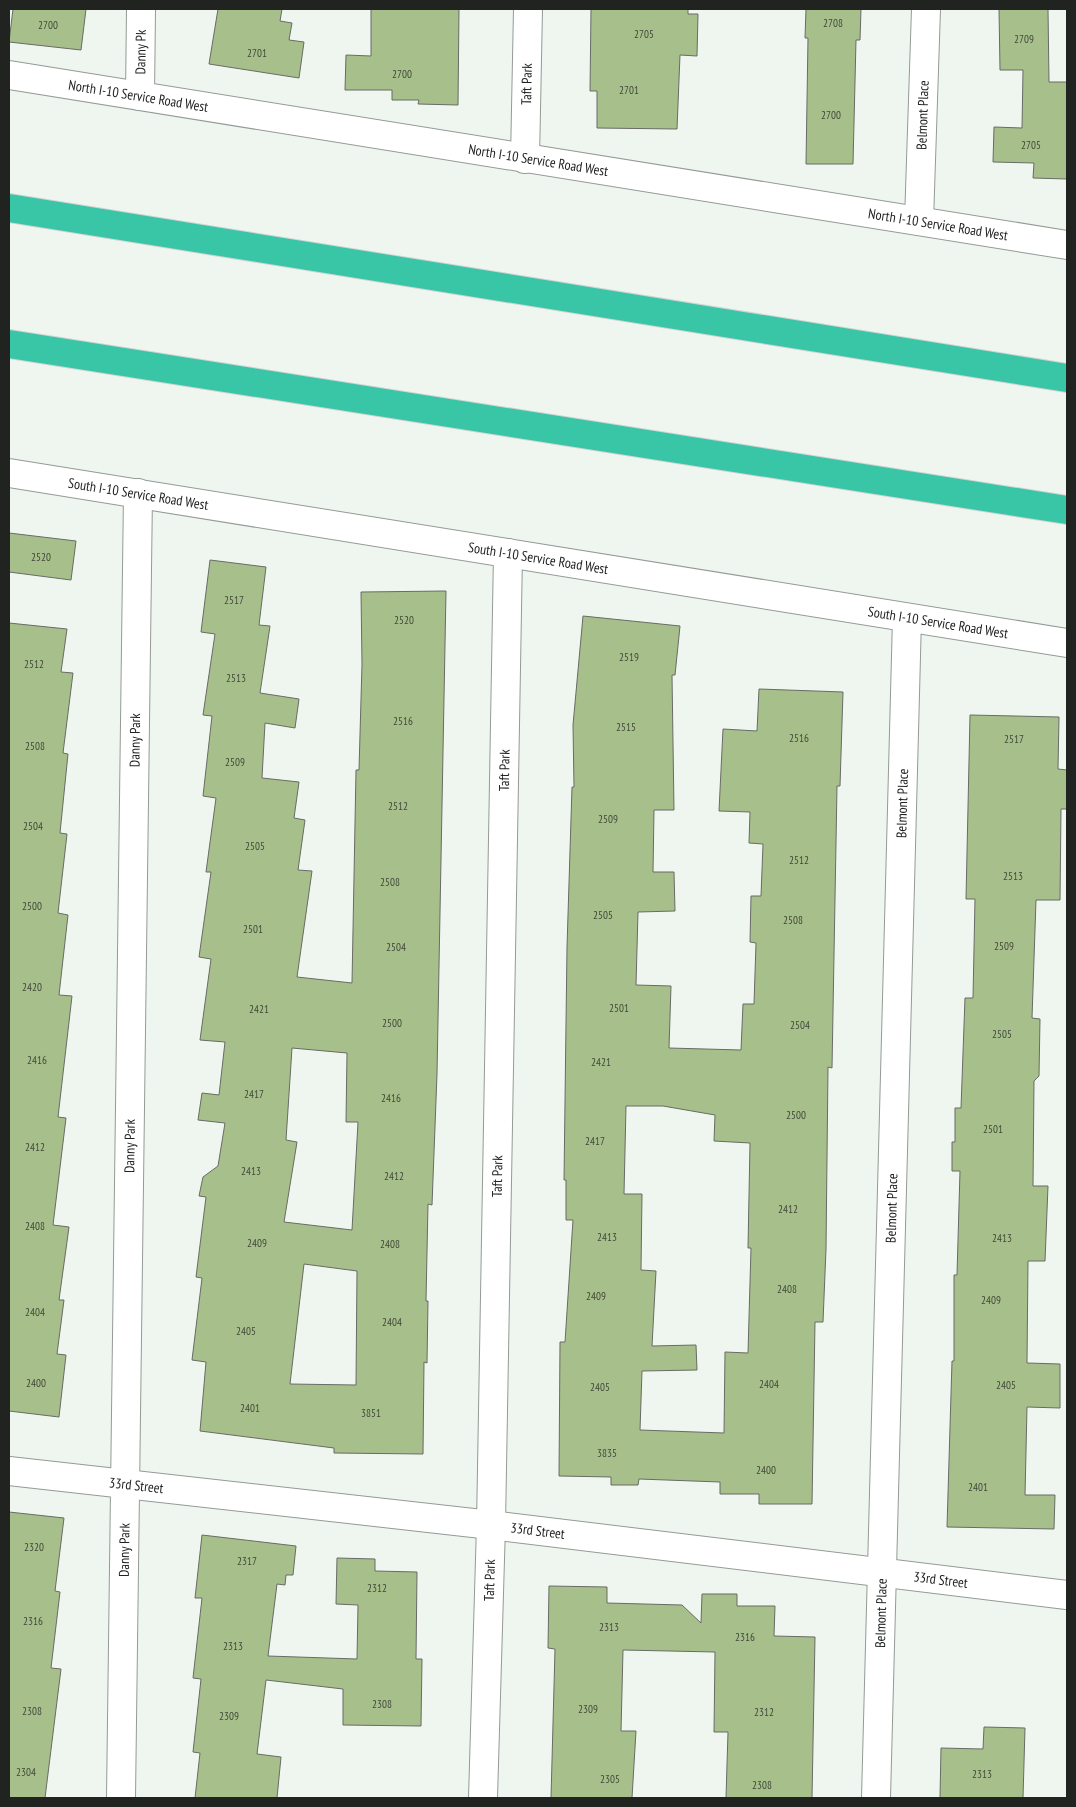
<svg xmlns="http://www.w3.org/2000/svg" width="1076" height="1807" font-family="'PT Sans Narrow',sans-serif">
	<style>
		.building { fill: #a7bf8a; stroke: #696b65; fill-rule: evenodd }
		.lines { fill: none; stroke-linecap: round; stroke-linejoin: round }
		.street-casing { stroke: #949a95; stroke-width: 30 }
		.secondary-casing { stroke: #949a95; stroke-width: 30 }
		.highway-casing { stroke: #d3d3d3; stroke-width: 30 }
		.street { stroke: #fff; stroke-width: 28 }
		.secondary { stroke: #fff; stroke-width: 28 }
		.highway { stroke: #38c6a7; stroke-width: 28 }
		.labels { text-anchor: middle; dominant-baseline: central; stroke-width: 4; stroke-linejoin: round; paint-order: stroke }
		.number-label { font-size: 11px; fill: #424a3b }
		.street-label { font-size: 14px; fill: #212321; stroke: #fff }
	</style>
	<rect width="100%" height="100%" fill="#eff6f0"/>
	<path class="building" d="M 13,9 L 86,9 L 81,50 L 9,42 Z
		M 218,9 L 282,9 L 280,21 L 292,23 L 289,40 L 304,42 L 299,78 L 209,64 Z
		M 371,9 L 459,9 L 458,105 L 418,104 L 419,100 L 392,100 L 392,90 L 345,90 L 346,55 L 371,56 Z
		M 591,9 L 688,9 L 688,14 L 698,14 L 697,56 L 680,55 L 677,129 L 597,128 L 597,91 L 590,91 Z
		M 806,9 L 861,9 L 860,40 L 856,40 L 853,164 L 806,164 L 808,38 L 805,38 Z
		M 999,9 L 1048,9 L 1049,82 L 1067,82 L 1067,179 L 1033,178 L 1034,163 L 993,162 L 994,127 L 1022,128 L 1023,70 L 1000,70 Z
		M 9,533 L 76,541 L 71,580 L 9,572 Z
		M 210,560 L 266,567 L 259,625 L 270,626 L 260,693 L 299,699 L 295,728 L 265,723 L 262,778 L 299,782 L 294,818 L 305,820 L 298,870 L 312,871 L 297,977 L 352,983 L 356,770 L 359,770 L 362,664 L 361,592 L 446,591 L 437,1074 L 432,1205 L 428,1204 L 426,1301 L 428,1301 L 427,1363 L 424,1362 L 423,1454 L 334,1453 L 334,1448 L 200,1431 L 206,1362 L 192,1360 L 202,1278 L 196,1277 L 206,1197 L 199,1196 L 203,1177 L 218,1166 L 225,1123 L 198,1120 L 202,1093 L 219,1095 L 225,1042 L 200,1040 L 211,959 L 199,957 L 211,872 L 206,872 L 216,798 L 203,796 L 212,716 L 203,715 L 215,634 L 201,632 ZM 292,1048 L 347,1053 L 346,1122 L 358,1122 L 352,1230 L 284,1222 L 297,1142 L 286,1140 ZM 304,1264 L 357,1271 L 356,1385 L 290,1384 Z
		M 583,616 L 680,626 L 675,675 L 672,675 L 674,810 L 654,810 L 653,872 L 674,872 L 675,911 L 638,912 L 636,985 L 671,986 L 669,1048 L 741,1050 L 743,1004 L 754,1004 L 756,943 L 750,942 L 751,896 L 761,896 L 763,844 L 749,843 L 750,812 L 719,811 L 723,729 L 757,731 L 759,689 L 843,692 L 840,786 L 837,786 L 832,1068 L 828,1067 L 826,1249 L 823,1322 L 815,1322 L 812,1504 L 759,1504 L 759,1494 L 720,1494 L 720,1482 L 639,1479 L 638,1485 L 611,1485 L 611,1477 L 559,1476 L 560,1342 L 565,1342 L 573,1220 L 566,1220 L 566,1180 L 564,1180 L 567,947 L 572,787 L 574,787 L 573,725 ZM 626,1106 L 663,1106 L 715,1115 L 714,1141 L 750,1143 L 748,1248 L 751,1248 L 748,1353 L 725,1352 L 724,1433 L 640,1430 L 642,1371 L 697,1370 L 696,1345 L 652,1346 L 656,1271 L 641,1270 L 642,1194 L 624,1194 Z
		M 9,623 L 67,629 L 61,672 L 73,673 L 63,753 L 68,754 L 60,833 L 67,834 L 58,913 L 68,915 L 59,995 L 72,996 L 58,1117 L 66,1118 L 53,1225 L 69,1227 L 59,1300 L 64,1300 L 57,1354 L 66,1355 L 59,1417 L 9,1411 Z
		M 970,715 L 1059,717 L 1058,769 L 1067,770 L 1067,809 L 1061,809 L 1060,900 L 1036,900 L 1032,1018 L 1040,1019 L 1039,1076 L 1034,1081 L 1033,1186 L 1048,1186 L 1045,1261 L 1028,1261 L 1027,1363 L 1060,1364 L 1060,1408 L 1027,1407 L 1025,1495 L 1055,1495 L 1054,1529 L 947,1527 L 952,1361 L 954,1361 L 954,1275 L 957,1275 L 960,1171 L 952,1171 L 952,1142 L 955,1142 L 955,1108 L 961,1108 L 965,998 L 973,998 L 975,899 L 966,899 Z
		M 9,1512 L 64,1518 L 55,1591 L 60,1592 L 51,1668 L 61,1669 L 45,1798 L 9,1798 Z
		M 202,1535 L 296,1546 L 293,1575 L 286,1575 L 285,1585 L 277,1584 L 268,1656 L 357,1659 L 358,1605 L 336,1604 L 337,1558 L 375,1559 L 375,1571 L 417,1572 L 416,1659 L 422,1659 L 421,1726 L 343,1725 L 343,1689 L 266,1680 L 257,1754 L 281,1757 L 277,1798 L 195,1798 L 200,1753 L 193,1752 L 201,1679 L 193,1678 L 202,1598 L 195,1598 Z
		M 549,1586 L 607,1587 L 607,1603 L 682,1605 L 701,1623 L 702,1594 L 737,1594 L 737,1606 L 775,1606 L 774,1636 L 815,1637 L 812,1798 L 726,1798 L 728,1732 L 714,1732 L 715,1652 L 623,1650 L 621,1731 L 636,1731 L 632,1798 L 551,1798 L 555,1649 L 548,1648 Z
		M 984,1727 L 1025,1728 L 1023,1798 L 940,1798 L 941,1748 L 983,1749 Z"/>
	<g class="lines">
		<defs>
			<g id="street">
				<path id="s1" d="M 140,96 L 141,9"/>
				<path id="s2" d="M 525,159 L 528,9"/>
				<path id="s3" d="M 919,221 L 926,9"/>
				<path id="s4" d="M 9,1471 L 491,1525 L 1067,1595"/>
				<path id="s5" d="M 121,1798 L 138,493"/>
				<path id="s6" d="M 483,1798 L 491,1525 L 508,553"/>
				<path id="s7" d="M 876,1798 L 907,618"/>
			</g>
			<g id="secondary">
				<path id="s8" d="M 9,75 L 1067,245"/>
				<path id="s9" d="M 9,473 L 1067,643"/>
			</g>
			<path id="highway" d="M 9,208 L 1067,378
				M 9,344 L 1067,510"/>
		</defs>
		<use href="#street" class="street-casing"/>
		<use href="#secondary" class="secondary-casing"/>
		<use href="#highway" class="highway-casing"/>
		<use href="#street" class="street"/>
		<use href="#secondary" class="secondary"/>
		<use href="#highway" class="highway"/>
	</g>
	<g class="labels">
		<g class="number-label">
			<text x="833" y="23">2708</text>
			<text x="48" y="25">2700</text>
			<text x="644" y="34">2705</text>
			<text x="1024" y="39">2709</text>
			<text x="257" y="53">2701</text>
			<text x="402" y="74">2700</text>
			<text x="629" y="90">2701</text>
			<text x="831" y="115">2700</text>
			<text x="1031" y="145">2705</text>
			<text x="41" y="557">2520</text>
			<text x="234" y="600">2517</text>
			<text x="404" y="620">2520</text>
			<text x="629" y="657">2519</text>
			<text x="34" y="664">2512</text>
			<text x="236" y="678">2513</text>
			<text x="403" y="721">2516</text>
			<text x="626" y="727">2515</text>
			<text x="799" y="738">2516</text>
			<text x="1014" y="739">2517</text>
			<text x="35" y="746">2508</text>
			<text x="235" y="762">2509</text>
			<text x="398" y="806">2512</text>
			<text x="608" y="819">2509</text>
			<text x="33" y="826">2504</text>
			<text x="255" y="846">2505</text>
			<text x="799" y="860">2512</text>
			<text x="1013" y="876">2513</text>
			<text x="390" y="882">2508</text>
			<text x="32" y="906">2500</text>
			<text x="603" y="915">2505</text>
			<text x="793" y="920">2508</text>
			<text x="253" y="929">2501</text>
			<text x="1004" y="946">2509</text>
			<text x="396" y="947">2504</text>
			<text x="32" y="987">2420</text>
			<text x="619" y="1008">2501</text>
			<text x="259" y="1009">2421</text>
			<text x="392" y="1023">2500</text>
			<text x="800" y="1025">2504</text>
			<text x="1002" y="1034">2505</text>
			<text x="37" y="1060">2416</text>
			<text x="601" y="1062">2421</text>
			<text x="254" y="1094">2417</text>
			<text x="391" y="1098">2416</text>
			<text x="796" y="1115">2500</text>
			<text x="993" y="1129">2501</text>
			<text x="595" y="1141">2417</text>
			<text x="35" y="1147">2412</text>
			<text x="251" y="1171">2413</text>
			<text x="394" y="1176">2412</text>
			<text x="788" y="1209">2412</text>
			<text x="35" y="1226">2408</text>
			<text x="607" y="1237">2413</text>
			<text x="1002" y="1238">2413</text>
			<text x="257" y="1243">2409</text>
			<text x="390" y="1244">2408</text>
			<text x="787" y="1289">2408</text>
			<text x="596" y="1296">2409</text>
			<text x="991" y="1300">2409</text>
			<text x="35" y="1312">2404</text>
			<text x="392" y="1322">2404</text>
			<text x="246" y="1331">2405</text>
			<text x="36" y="1383">2400</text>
			<text x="769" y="1384">2404</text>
			<text x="1006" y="1385">2405</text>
			<text x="600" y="1387">2405</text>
			<text x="250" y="1408">2401</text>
			<text x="371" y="1413">3851</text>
			<text x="607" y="1453">3835</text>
			<text x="766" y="1470">2400</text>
			<text x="978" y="1487">2401</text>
			<text x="34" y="1547">2320</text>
			<text x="247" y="1561">2317</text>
			<text x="377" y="1588">2312</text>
			<text x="33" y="1621">2316</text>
			<text x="609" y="1627">2313</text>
			<text x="745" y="1637">2316</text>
			<text x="233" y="1646">2313</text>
			<text x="382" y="1704">2308</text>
			<text x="588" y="1709">2309</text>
			<text x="32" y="1711">2308</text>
			<text x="764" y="1712">2312</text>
			<text x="229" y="1716">2309</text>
			<text x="26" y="1772">2304</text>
			<text x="982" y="1774">2313</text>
			<text x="610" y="1779">2305</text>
			<text x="762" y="1785">2308</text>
		</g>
		<g class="street-label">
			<text stroke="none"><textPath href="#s1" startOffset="44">Danny Pk</textPath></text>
			<text stroke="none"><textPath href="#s2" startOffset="75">Taft Park</textPath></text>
			<text stroke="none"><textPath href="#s8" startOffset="131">North I-10 Service Road West</textPath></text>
			<text stroke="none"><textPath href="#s3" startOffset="106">Belmont Place</textPath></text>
			<text stroke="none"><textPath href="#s8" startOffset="536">North I-10 Service Road West</textPath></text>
			<text stroke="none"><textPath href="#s8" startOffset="941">North I-10 Service Road West</textPath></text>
			<text stroke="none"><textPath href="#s9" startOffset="131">South I-10 Service Road West</textPath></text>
			<text stroke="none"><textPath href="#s9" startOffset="536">South I-10 Service Road West</textPath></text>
			<text stroke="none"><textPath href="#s9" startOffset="941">South I-10 Service Road West</textPath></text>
			<text stroke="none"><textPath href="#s5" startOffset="1058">Danny Park</textPath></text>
			<text stroke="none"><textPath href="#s6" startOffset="1028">Taft Park</textPath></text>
			<text stroke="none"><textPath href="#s7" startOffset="995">Belmont Place</textPath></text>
			<text stroke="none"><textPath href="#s5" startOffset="652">Danny Park</textPath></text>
			<text stroke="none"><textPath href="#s6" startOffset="622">Taft Park</textPath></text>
			<text stroke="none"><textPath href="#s7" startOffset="590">Belmont Place</textPath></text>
			<text stroke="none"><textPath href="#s4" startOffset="128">33rd Street</textPath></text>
			<text stroke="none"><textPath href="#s4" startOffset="532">33rd Street</textPath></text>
			<text stroke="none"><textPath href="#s5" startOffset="248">Danny Park</textPath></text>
			<text stroke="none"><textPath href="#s6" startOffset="218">Taft Park</textPath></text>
			<text stroke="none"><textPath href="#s4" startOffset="938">33rd Street</textPath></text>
			<text stroke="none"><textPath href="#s7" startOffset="185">Belmont Place</textPath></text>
		</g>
	</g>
	<rect width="1076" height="1807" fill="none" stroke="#212321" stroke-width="20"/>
</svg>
